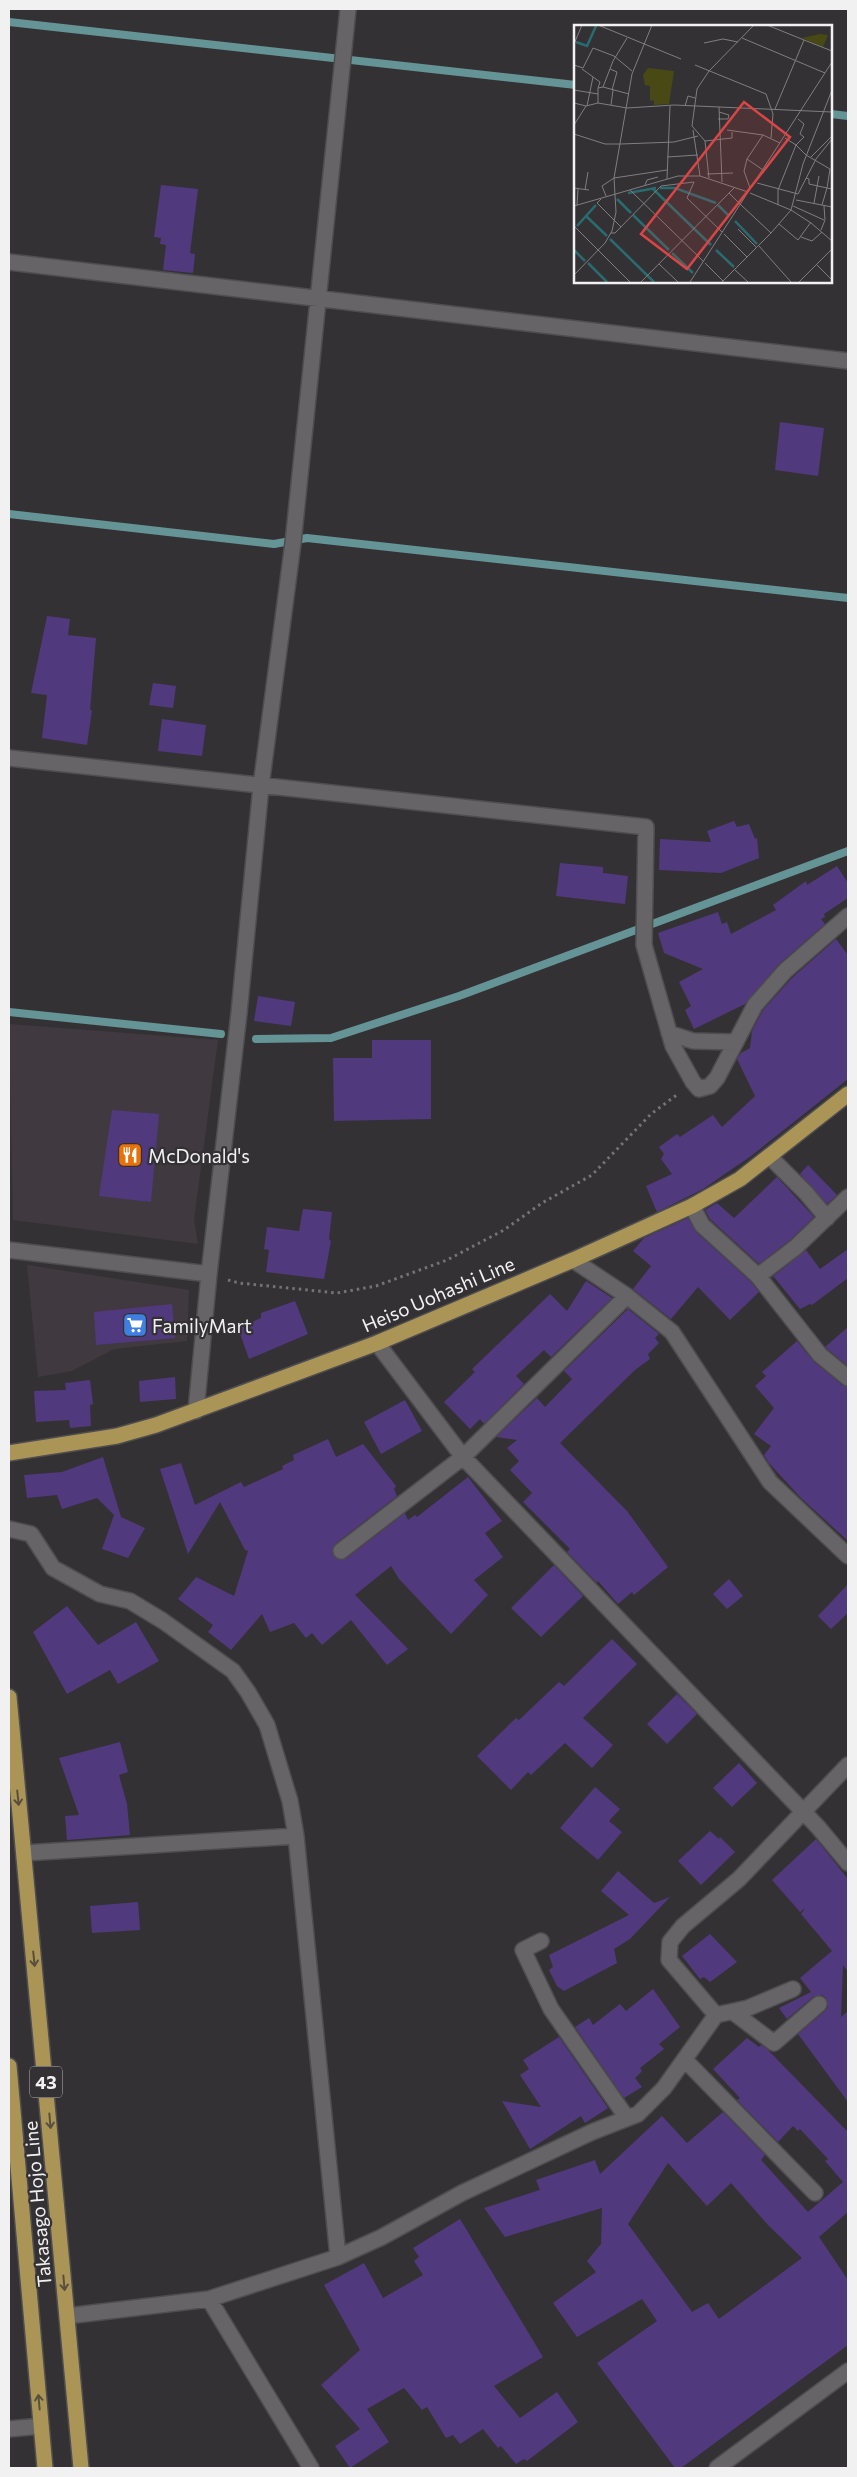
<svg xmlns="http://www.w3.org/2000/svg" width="857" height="2477" font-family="Commissioner,sans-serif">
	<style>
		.built { fill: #413940 }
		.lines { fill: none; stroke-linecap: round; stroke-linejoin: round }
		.stream { stroke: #659497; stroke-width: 8 }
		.building { fill: #51397d; fill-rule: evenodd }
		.minor-casing { stroke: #4f4d4f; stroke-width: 18 }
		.major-casing { stroke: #4f4d4f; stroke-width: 18 }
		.path { stroke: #767376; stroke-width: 3; stroke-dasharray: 2.5 4; stroke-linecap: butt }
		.minor { stroke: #676467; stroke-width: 15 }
		.major { stroke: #ab9556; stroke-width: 15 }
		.oneway { stroke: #584f3e }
		.labels { text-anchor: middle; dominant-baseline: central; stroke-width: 4.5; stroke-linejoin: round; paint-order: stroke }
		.shield { fill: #343134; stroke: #b9b7b9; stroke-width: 1 }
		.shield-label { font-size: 18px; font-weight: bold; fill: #f2f1f2 }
		.poi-label { font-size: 19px; fill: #f2f1f2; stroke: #343134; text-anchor: start }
		.street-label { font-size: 19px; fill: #f2f1f2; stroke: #343134 }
		.inset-river { fill: none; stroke: #296c70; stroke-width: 2.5 }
		.inset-road { fill: none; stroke: #807e80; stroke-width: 1 }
		.view { fill: #da4646; fill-opacity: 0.15; stroke: #da4646; stroke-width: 2.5 }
		.inset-edge { fill: none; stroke: #f2f1f2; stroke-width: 2.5 }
	</style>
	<rect width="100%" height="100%" fill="#343134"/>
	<path class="built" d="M 9,1024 L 218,1040 L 194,1220 L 198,1244 L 13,1220 Z
		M 27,1265 L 189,1290 L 187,1341 L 114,1349 L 72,1371 L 38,1377 Z"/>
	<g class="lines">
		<path class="stream" d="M 9,22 L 576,85
			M 831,114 L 848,116
			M 9,514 L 274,544 L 307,538 L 848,598
			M 9,1012 L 221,1034
			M 256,1039 L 331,1038 L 459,996 L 848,851"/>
	</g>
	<path class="building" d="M 161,185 L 198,189 L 190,253 L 195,254 L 193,273 L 163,270 L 166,245 L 160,244 L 161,238 L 154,237 Z
		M 780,422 L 824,428 L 818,476 L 775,470 Z
		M 47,616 L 70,619 L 68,635 L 96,638 L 90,710 L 92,710 L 87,745 L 42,738 L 47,695 L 31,693 Z
		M 153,683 L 176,686 L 173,708 L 149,705 Z
		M 162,719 L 206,725 L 202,756 L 158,751 Z
		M 734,821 L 737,827 L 749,824 L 755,839 L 757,838 L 759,858 L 721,873 L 659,870 L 660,839 L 711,842 L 707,831 Z
		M 560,863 L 603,867 L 603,873 L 628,876 L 625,904 L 556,896 Z
		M 837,866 L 848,883 L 848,898 L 824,914 L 825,917 L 821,919 L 825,924 L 778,965 L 745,1004 L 694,1029 L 685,1010 L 691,1006 L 679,982 L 703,969 L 664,953 L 658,933 L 718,912 L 722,924 L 727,922 L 731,934 L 776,910 L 773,905 L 806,881 L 807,885 Z
		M 836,939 L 848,955 L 848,1079 L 751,1156 L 703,1189 L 657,1212 L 646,1186 L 672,1174 L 661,1159 L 664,1154 L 659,1147 L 677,1134 L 680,1137 L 713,1115 L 722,1127 L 755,1096 L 737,1059 L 741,1053 L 750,1048 L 752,1031 L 763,1010 L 792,978 Z
		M 258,996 L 295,1002 L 291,1026 L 254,1021 Z
		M 372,1040 L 431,1040 L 431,1119 L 334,1121 L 333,1058 L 372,1058 Z
		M 112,1110 L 159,1114 L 151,1202 L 99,1196 Z
		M 808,1165 L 837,1195 L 827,1204 L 800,1174 Z
		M 777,1177 L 814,1217 L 790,1240 L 759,1264 L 710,1219 L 705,1210 L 717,1203 L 734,1218 Z
		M 303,1209 L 332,1212 L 329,1239 L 331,1241 L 324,1279 L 266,1272 L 269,1250 L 264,1249 L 267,1227 L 299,1231 Z
		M 688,1218 L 696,1232 L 751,1282 L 759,1292 L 730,1320 L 698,1287 L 671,1319 L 633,1289 L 651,1266 L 633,1251 L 644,1238 Z
		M 848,1249 L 848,1278 L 812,1305 L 810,1304 L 800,1309 L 774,1277 L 771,1278 L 806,1250 L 820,1269 Z
		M 586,1281 L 612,1298 L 551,1357 L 544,1350 L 516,1376 L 524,1384 L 484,1424 L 480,1419 L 470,1429 L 444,1402 L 475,1372 L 472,1369 L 550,1294 L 567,1311 Z
		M 295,1301 L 308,1334 L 249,1359 L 238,1328 L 261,1318 L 261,1313 Z
		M 172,1304 L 175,1338 L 96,1345 L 94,1312 Z
		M 628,1309 L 659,1334 L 655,1338 L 659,1343 L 648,1354 L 650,1359 L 635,1370 L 560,1443 L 627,1511 L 668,1567 L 634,1595 L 632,1592 L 618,1604 L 598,1581 L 597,1583 L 567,1552 L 570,1549 L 523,1502 L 532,1493 L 510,1470 L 519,1461 L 507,1448 L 517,1440 L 496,1437 L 537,1398 L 545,1407 L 572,1379 L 564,1371 Z
		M 848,1327 L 848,1366 L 825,1347 Z
		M 797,1341 L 814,1362 L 842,1385 L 848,1387 L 848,1541 L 800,1497 L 769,1463 L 764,1455 L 771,1446 L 754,1434 L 774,1408 L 755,1386 L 766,1376 L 762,1372 Z
		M 175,1377 L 176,1399 L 140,1402 L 139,1381 Z
		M 90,1380 L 93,1404 L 90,1405 L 91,1426 L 70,1428 L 69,1420 L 36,1422 L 34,1391 L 66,1390 L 65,1383 Z
		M 405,1400 L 422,1431 L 381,1454 L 364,1422 Z
		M 328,1439 L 336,1457 L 363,1444 L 396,1486 L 394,1489 L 397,1496 L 335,1544 L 332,1553 L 337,1559 L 347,1558 L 405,1513 L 408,1520 L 415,1515 L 417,1517 L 468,1477 L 502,1521 L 485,1533 L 503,1557 L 474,1580 L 488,1595 L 451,1634 L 399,1579 L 391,1566 L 355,1595 L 408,1649 L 387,1665 L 351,1620 L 322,1645 L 312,1633 L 306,1638 L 294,1623 L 270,1632 L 262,1614 L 231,1650 L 208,1632 L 213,1625 L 178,1599 L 196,1577 L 234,1596 L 248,1551 L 245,1550 L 220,1502 L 188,1554 L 160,1469 L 181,1463 L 195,1505 L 241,1482 L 244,1487 L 283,1469 L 282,1466 L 294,1460 L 293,1455 Z
		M 103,1457 L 121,1517 L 145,1528 L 128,1558 L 102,1549 L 114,1515 L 97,1498 L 62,1509 L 57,1495 L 27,1498 L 24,1475 L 62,1472 Z
		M 554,1565 L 583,1596 L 541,1637 L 511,1608 Z
		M 729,1579 L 743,1596 L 727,1609 L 713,1594 Z
		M 848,1584 L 848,1613 L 831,1629 L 818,1616 Z
		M 67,1606 L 98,1645 L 136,1622 L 159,1661 L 118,1684 L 110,1670 L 67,1694 L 33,1632 Z
		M 612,1639 L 637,1664 L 583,1718 L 613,1745 L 592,1768 L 565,1743 L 531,1775 L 528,1772 L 511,1790 L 477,1756 L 516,1718 L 519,1720 L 559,1682 L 564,1686 Z
		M 677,1694 L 697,1714 L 667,1744 L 647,1724 Z
		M 120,1742 L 128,1772 L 119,1775 L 127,1804 L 130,1835 L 67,1840 L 65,1816 L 79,1815 L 59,1758 Z
		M 739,1763 L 757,1783 L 732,1807 L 713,1788 Z
		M 595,1787 L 620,1809 L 609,1821 L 622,1832 L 598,1860 L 560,1828 Z
		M 710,1831 L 719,1839 L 720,1837 L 735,1852 L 701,1885 L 678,1861 Z
		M 816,1839 L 848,1879 L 848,1972 L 843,1965 L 841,2017 L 848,2011 L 848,2102 L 798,2034 L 825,2011 L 828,2007 L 826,1998 L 822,1995 L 813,1997 L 787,2019 L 779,2008 L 811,1992 L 800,1978 L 832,1951 L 801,1914 L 805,1908 L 800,1912 L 772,1880 Z
		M 618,1871 L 654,1903 L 670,1897 L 630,1939 L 614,1949 L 617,1963 L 564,1991 L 557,1986 L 549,1970 L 553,1967 L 549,1955 L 629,1915 L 601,1891 Z
		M 138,1902 L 140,1930 L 92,1933 L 90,1906 Z
		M 710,1934 L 737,1962 L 710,1982 L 704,1977 L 700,1979 L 682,1956 Z
		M 653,1989 L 680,2027 L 659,2044 L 664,2049 L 640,2068 L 642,2071 L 635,2078 L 642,2087 L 624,2098 L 575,2027 L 589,2018 L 593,2025 L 620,2004 L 626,2011 Z
		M 559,2037 L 608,2108 L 585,2123 L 581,2116 L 530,2149 L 502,2101 L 541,2107 L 520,2075 L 529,2069 L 523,2060 Z
		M 747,2038 L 759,2047 L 761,2045 L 766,2048 L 848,2132 L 848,2212 L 819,2237 L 848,2280 L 848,2345 L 681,2468 L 675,2468 L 597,2363 L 657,2321 L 642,2299 L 577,2337 L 553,2303 L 596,2272 L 587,2261 L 601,2244 L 602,2208 L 505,2237 L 484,2208 L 540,2190 L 536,2180 L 595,2160 L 600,2174 L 662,2116 L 687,2143 L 723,2112 L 765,2155 L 761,2160 L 808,2212 L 843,2182 L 825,2161 L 828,2159 L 800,2129 L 798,2131 L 793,2126 L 778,2142 L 737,2100 L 740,2098 L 713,2069 ZM 668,2163 L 707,2206 L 731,2183 L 768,2225 L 802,2258 L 719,2319 L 708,2303 L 692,2312 L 628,2224 Z
		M 460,2219 L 543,2357 L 494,2386 L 520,2418 L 557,2392 L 578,2422 L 527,2461 L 524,2459 L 516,2464 L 501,2446 L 498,2448 L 483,2429 L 460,2444 L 453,2435 L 446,2438 L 427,2407 L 422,2410 L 404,2388 L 367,2409 L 389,2442 L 350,2468 L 335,2446 L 360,2429 L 321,2385 L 360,2350 L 324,2285 L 364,2263 L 383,2298 L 423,2275 L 414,2261 L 419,2257 L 413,2248 Z"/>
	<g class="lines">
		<defs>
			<path id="minor" d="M 9,262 L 848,361
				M 9,758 L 646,827 L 644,945 L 673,1046 L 693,1082 L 699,1089 L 710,1086 L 717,1078 L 755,1005 L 785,971 L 848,916
				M 669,1033 L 693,1041 L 735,1042
				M 769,1156 L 806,1193 L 827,1218
				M 692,1206 L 702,1225 L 758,1276 L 820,1355 L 848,1378
				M 9,1250 L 209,1274
				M 573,1260 L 627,1296 L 672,1332 L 770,1482 L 848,1556
				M 758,1276 L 796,1247 L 848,1197
				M 377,1343 L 463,1457 L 818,1827 L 848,1863
				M 196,1411 L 209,1274 L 239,1013 L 261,786 L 293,543 L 348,9
				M 9,1529 L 31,1534 L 53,1568 L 100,1594 L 130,1601 L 163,1621 L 233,1671 L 248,1692 L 267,1725 L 290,1801 L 296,1836 L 24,1853
				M 341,1551 L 463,1457 L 627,1296
				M 296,1836 L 338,2257
				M 541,1941 L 523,1950 L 551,2009 L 627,2118
				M 733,2012 L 774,2043 L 819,2004
				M 716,2015 L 669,1960 L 670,1942 L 683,1926 L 739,1879 L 848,1765
				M 685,2060 L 815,2193
				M 209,2299 L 311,2468
				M 67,2316 L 209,2299 L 338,2257 L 382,2237 L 462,2193 L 592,2132 L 638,2114 L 664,2088 L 716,2015 L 748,2008 L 793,1989
				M 9,2429 L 41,2426
				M 717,2468 L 848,2371"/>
			<path id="major" d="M 9,1453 L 117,1436 L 156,1425 L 377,1343 L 573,1260 L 692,1206 L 740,1179 L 848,1094
				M 9,1697 L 81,2468
				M 9,2066 L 45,2468"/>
		</defs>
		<use href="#minor" class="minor-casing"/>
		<use href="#major" class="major-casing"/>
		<path class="path" d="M 228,1280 L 239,1283 L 337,1293 L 376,1286 L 447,1260 L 504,1230 L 542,1203 L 592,1175 L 651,1114 L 678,1094"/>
		<use href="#minor" class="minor"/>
		<use href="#major" class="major"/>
	</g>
	<defs><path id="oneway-shaft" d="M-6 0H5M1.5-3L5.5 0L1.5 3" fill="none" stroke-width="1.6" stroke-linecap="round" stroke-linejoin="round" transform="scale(1.25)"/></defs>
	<g class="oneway">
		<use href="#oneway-shaft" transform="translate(18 1798) rotate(84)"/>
		<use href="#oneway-shaft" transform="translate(34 1959) rotate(84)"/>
		<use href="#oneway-shaft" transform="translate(50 2121) rotate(85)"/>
		<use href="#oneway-shaft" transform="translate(64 2283) rotate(85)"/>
		<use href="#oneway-shaft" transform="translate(39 2402) rotate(-95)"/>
	</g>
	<defs>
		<symbol id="restaurant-square" viewBox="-11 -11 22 22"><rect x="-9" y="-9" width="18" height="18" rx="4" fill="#e8710a" stroke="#343134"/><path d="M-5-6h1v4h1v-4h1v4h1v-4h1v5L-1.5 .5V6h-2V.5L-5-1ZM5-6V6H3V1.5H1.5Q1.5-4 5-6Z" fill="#fff"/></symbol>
		<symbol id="supermarket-square" viewBox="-11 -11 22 22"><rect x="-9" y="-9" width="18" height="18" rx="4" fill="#3f7fe0" stroke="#343134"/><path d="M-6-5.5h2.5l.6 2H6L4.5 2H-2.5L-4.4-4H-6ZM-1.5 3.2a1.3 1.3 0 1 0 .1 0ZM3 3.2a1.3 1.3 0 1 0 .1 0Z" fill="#fff"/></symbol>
	</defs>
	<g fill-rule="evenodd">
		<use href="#restaurant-square" x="116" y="1141" width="28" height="28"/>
		<use href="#supermarket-square" x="121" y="1311" width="28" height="28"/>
	</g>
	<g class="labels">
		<rect class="shield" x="30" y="2066.5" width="32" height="31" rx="4"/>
		<g class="shield-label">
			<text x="46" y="2082">43</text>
		</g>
		<g class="poi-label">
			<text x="148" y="1155">McDonald's</text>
			<text x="152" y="1325">FamilyMart</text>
		</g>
		<g class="street-label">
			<text transform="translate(438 1294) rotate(-23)">Heiso Uohashi Line</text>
			<text transform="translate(37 2204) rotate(-95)">Takasago Hojo Line</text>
		</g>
	</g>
	<g transform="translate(574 25)">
		<rect width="258" height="258" fill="#343134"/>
		<path d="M 246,9 L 254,10 L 249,22 L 228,13 Z" fill="#484915"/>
		<path d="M 74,43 L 100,46 L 95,79 L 80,80 L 80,76 L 76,75 L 76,61 L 71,60 L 69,50 Z" fill="#484915"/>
		<path class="inset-river" d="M 2,17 L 13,21 L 22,1M 86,163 L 101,163 L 142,178M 79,164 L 137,220M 54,168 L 82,163M 43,174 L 57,188M 144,180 L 155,191M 59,190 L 95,225M 12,191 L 33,211M 161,196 L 183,219M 3,201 L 22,180M 36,214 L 80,257M 0,225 L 11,236M 142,225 L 160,242M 98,228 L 119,248M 14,238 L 33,257"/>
		<path class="inset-road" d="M 24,0 L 107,34M 193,0 L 230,15 L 201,84M 168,13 L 251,48M 230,15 L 258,26M 130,18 L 149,14 L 164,17M 0,19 L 8,0M 0,40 L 9,43 L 19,23 L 40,31 L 58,46M 121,40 L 192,69 L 199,89 L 197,113M 8,44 L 26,57 L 24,63M 36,44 L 43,47 L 38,65M 29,62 L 55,69M 0,65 L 24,69M 0,78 L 12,81 L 24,78 L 53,83 L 100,80 L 258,87M 24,78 L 24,63 L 29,62 L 39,36 L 53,13M 37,80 L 39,65M 13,81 L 19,52M 111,81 L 114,71 L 121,73M 145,82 L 148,157M 144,94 L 154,94 L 155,90 L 145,87M 0,100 L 12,81M 119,105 L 126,151M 153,105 L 189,110 L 206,118M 0,109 L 31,119 L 47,119 L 100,117 L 124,111M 211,113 L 222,120 L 230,112 L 226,109 L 230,99 L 224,94M 131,116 L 158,113 L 158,107M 232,130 L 256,144 L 253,163 L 258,164M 93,132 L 124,130M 237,132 L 258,111M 173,134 L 189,110M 133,149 L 159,148M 135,153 L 131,116 L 118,101 L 123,64 L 135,46 L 180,0M 232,153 L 235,154 L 235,159 L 253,163 L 248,180M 93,154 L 96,81M 183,158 L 224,169 L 242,134 L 258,114M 71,160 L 73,155 L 84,152M 0,163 L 15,165M 176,163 L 170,146 L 173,134 L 189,145M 11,165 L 14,147M 56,165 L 129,236M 155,168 L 166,179M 176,168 L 217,185 L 229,139 L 258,65M 32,171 L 28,161 L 40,153 L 93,145M 27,174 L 23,178 L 47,202M 222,175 L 258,182M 240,178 L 245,151M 166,179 L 197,208 L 217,185 L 237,198 L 258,216M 3,180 L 4,164M 204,180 L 204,165 L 222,120 L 232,130M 0,181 L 104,151 L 126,151 L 174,167M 219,181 L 250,195M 205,199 L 224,215 L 237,197M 0,201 L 56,257M 164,204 L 183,223M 247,205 L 251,195 L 250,181M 37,208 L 41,208 L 87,161 L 120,157 L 113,173 L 148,207M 150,209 L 173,232M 227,212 L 238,216 L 248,207M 185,221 L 217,257M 131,238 L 149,256M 85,239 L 104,257M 242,239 L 258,255M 160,244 L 174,257M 0,250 L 31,218 L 38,206 L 42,187 L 40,153 L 58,49 L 78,0M 67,257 L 161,162M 116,257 L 258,37M 148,257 L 197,208M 225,257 L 258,224"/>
		<path class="view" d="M 170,77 L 216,112 L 113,244 L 67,209 Z"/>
		<rect width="258" height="258" class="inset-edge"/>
	</g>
	<rect width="857" height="2477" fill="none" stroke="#f2f1f2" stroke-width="20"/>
</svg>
